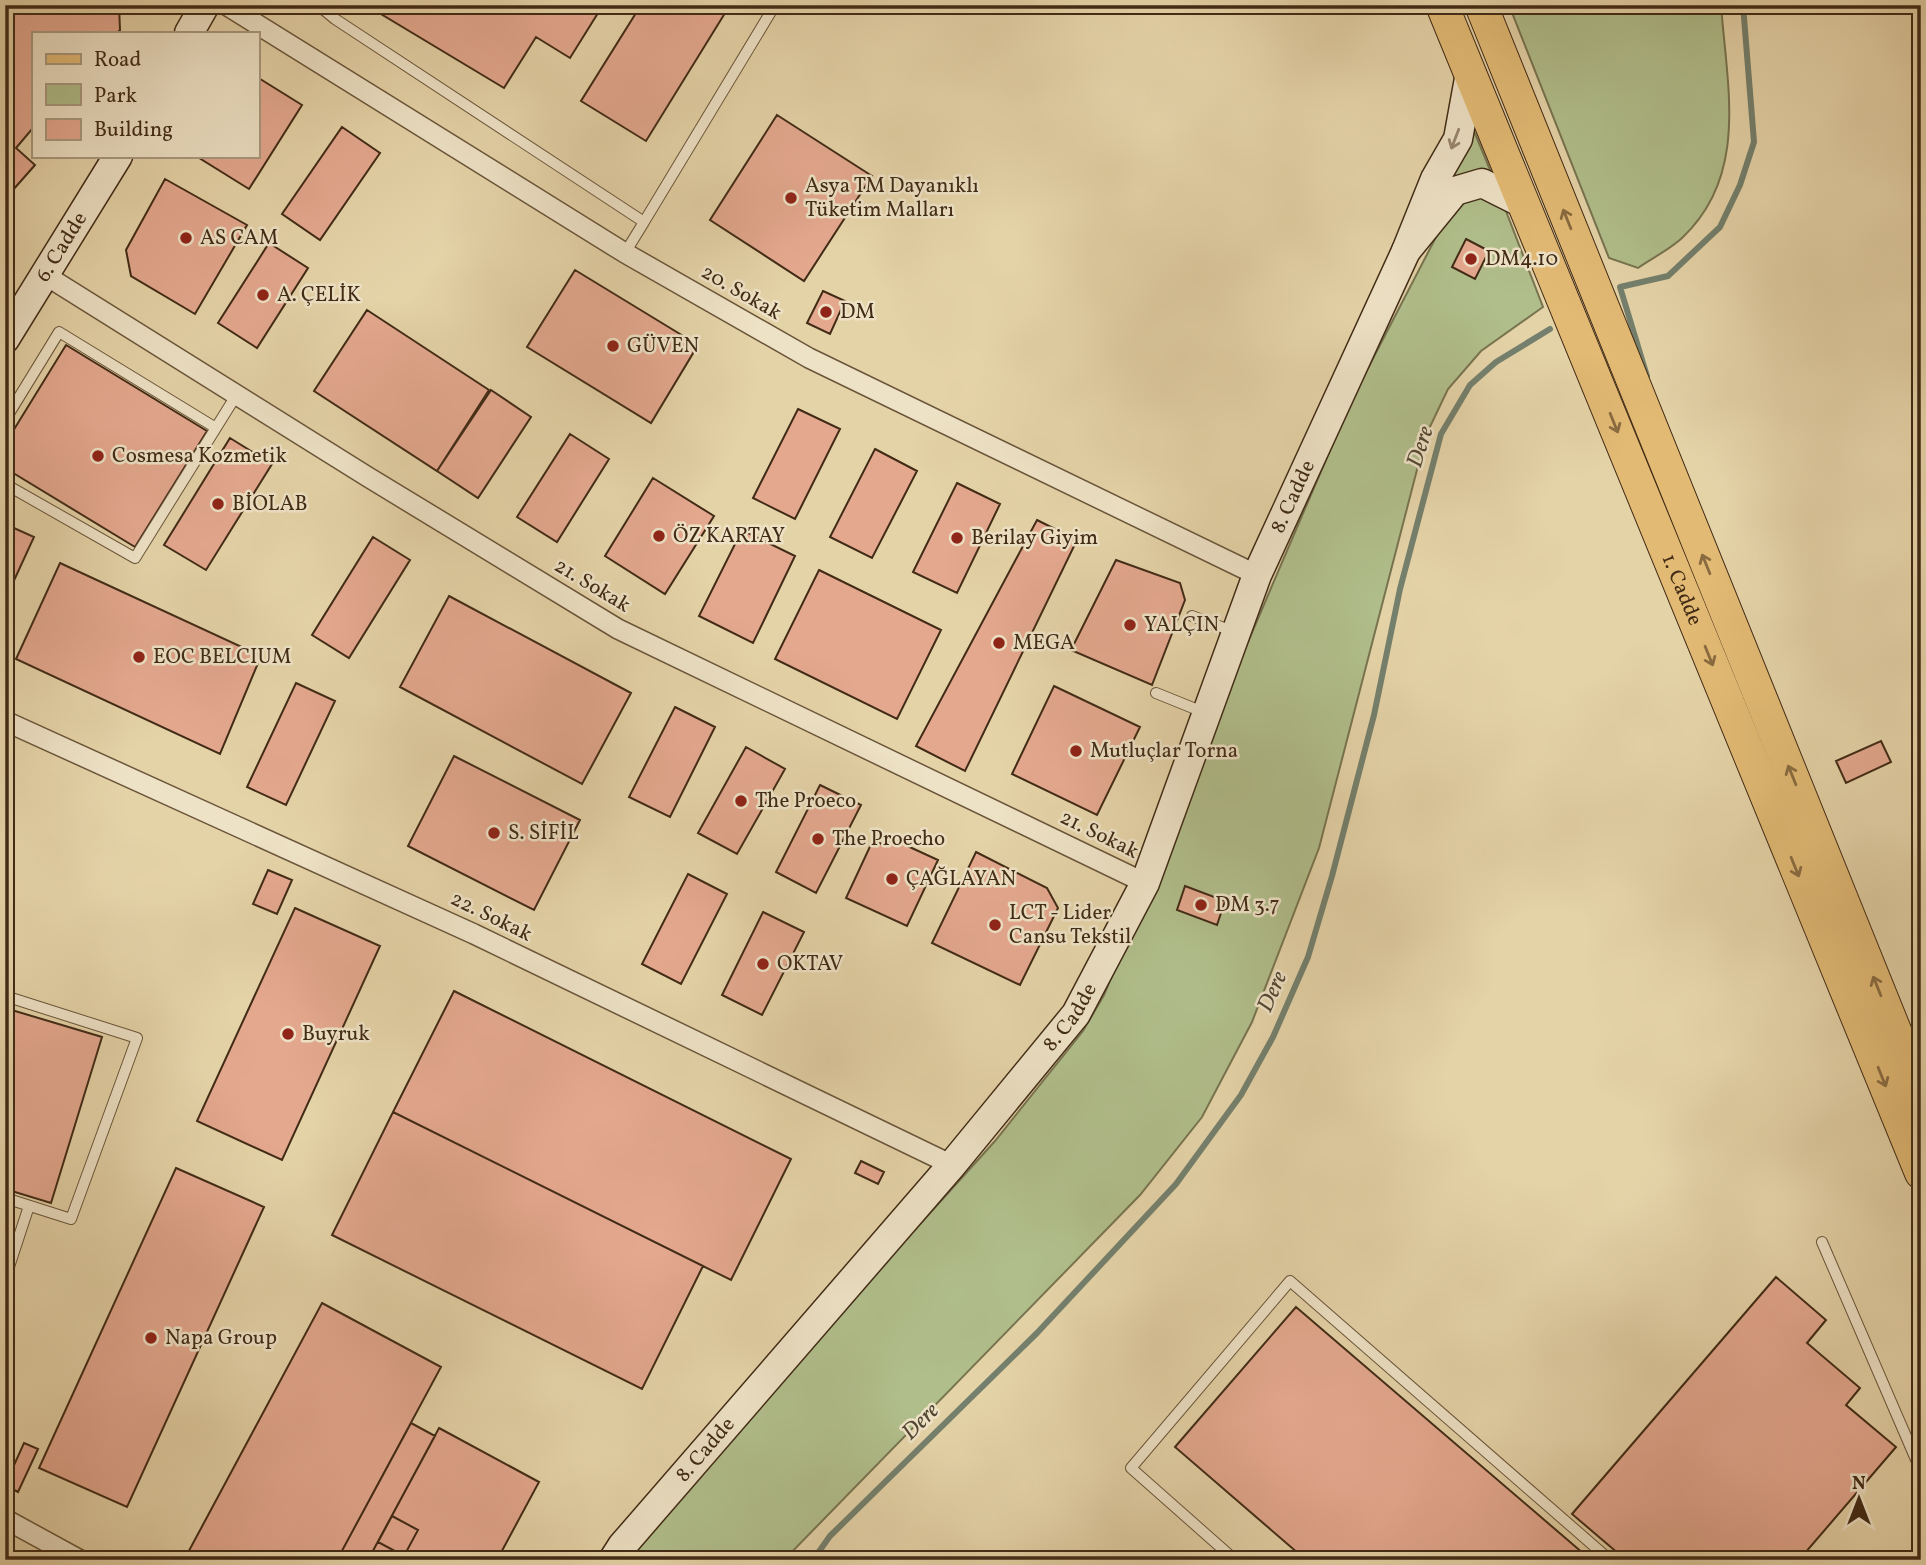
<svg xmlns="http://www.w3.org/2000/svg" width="1926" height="1565" font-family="Vollkorn,serif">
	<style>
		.green { fill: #b0be8b; stroke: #787450; stroke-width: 2 }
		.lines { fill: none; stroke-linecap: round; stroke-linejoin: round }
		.stream { stroke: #74806d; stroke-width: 6 }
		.building { fill: #e4a88f; stroke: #412b16; stroke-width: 2 }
		.lane-casing { stroke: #6a553a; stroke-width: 12 }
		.street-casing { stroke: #6a553a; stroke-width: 22 }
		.secondary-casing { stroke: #412b16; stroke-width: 31 }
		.primary-casing { stroke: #412b16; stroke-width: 34 }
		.lane { stroke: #eee2c6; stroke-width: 10 }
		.street { stroke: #eee2c6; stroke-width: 19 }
		.secondary { stroke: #eee2c6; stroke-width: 28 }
		.primary { stroke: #e2ba74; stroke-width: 32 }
		.oneway { stroke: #98866e }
		.oneway2 { stroke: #896b40 }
		.poi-dot { fill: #8f2418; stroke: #eee2c6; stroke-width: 2.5 }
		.labels { text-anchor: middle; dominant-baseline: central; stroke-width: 5; stroke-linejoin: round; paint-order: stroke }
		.poi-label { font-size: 21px; fill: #412b16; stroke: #eee2c6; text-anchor: start }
		.street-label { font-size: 21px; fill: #412b16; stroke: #eee2c6 }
		.water-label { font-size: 23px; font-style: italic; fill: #524733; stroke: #eee2c6 }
	</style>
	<rect width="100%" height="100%" fill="#e5d3a8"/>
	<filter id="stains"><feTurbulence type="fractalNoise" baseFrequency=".00286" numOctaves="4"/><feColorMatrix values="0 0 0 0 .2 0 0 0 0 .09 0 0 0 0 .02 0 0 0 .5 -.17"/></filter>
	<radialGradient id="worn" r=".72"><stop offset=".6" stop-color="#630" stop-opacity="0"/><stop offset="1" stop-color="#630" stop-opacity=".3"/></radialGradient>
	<path class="green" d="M 1509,5 L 1721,5 C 1727,87 1749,175 1682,238 C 1669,250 1652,258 1638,268 L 1609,258 Z
		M 1474,131 L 1493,177 L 1444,184 Z
		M 1474,196 L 1489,199 L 1504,206 L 1543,307 L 1481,351 L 1448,389 L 1426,435 L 1319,848 L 1252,1022 L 1202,1117 L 1140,1195 L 784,1560 L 620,1560 L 625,1551 L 995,1141 L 1083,1031 L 1104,995 L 1136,919 L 1197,761 L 1352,399 L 1449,212 Z"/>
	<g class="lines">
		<path class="stream" d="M 1647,376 L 1620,287 L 1668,276 L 1720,227 L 1740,185 L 1754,142 L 1743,5
			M 813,1560 L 830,1536 L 1037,1333 L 1176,1184 L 1241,1095 L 1273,1037 L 1308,957 L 1332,876 L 1374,715 L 1400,589 L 1441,434 L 1470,385 L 1496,362 L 1550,329"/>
	</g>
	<path class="building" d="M 5,5 L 119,5 L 120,30 L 117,33 L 33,33 L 33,128 L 16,148 L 35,165 L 5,199 Z
		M 366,5 L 603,5 L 570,58 L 536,37 L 504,88 Z
		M 641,5 L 730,5 L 646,141 L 581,101 Z
		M 257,77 L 302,105 L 249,189 L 196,156 L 257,156 Z
		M 777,115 L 872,176 L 804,281 L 710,220 Z
		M 342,127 L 380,153 L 320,240 L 282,214 Z
		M 165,179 L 247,225 L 195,314 L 131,276 L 126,250 Z
		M 1466,239 L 1489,251 L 1475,279 L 1452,267 Z
		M 269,243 L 308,268 L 257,348 L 218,323 Z
		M 575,270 L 698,345 L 651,423 L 527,347 Z
		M 823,291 L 845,301 L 830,334 L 807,323 Z
		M 367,310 L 489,390 L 437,471 L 314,391 Z
		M 66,345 L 207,431 L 135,547 L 5,468 L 5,444 Z
		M 491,390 L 531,417 L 478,498 L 437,471 Z
		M 798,409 L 840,429 L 795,519 L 753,498 Z
		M 570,434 L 609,459 L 557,542 L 517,517 Z
		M 230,438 L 272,464 L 206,570 L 164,545 Z
		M 875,449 L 917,471 L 872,558 L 830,537 Z
		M 653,478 L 714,516 L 665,594 L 605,556 Z
		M 957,483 L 1000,504 L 957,593 L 913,572 Z
		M 1037,520 L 1077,540 L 965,771 L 916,746 Z
		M 5,524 L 34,537 L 5,600 Z
		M 742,530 L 795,556 L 753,643 L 699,616 Z
		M 373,537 L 410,560 L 349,658 L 312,635 Z
		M 1116,560 L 1180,583 L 1185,600 L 1152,685 L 1071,650 Z
		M 60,563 L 261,656 L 220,754 L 16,659 Z
		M 819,570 L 941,630 L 897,719 L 775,659 Z
		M 449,596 L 631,693 L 582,784 L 400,687 Z
		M 296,683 L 335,701 L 286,805 L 247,787 Z
		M 1054,686 L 1140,727 L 1097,815 L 1012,774 Z
		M 675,707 L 715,727 L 670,817 L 629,797 Z
		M 1881,741 L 1891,762 L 1846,783 L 1836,761 Z
		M 746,747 L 785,769 L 737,854 L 698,833 Z
		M 454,756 L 580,820 L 534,910 L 408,846 Z
		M 820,785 L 861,805 L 816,893 L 776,872 Z
		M 890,838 L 938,860 L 907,926 L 846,898 L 873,840 L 886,846 Z
		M 976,852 L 1047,888 L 1058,908 L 1020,985 L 932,943 Z
		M 268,870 L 292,880 L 277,914 L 253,904 Z
		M 688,874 L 727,894 L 681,984 L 642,964 Z
		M 1185,886 L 1225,901 L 1217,925 L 1177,910 Z
		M 295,908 L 380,946 L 282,1160 L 197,1121 Z
		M 763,912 L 804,932 L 762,1015 L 722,995 Z
		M 454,991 L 791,1159 L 731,1280 L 393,1112 Z
		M 5,1008 L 102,1037 L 51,1203 L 5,1189 Z
		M 393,1112 L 703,1266 L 642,1389 L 332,1235 Z
		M 861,1161 L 884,1172 L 878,1184 L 855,1173 Z
		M 176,1168 L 264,1207 L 127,1507 L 39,1468 Z
		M 1776,1277 L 1826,1320 L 1807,1343 L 1860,1388 L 1846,1405 L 1896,1447 L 1799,1560 L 1626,1560 L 1572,1514 Z
		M 322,1303 L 441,1367 L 337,1560 L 184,1560 Z
		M 1296,1307 L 1591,1560 L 1306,1560 L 1175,1447 Z
		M 411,1423 L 435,1436 L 368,1560 L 337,1560 Z
		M 439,1428 L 539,1482 L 497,1560 L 368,1560 Z
		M 24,1443 L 38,1449 L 18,1492 L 5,1485 Z
		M 392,1516 L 418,1530 L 404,1556 L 378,1542 Z"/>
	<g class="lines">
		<defs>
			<path id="lane" d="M 318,5 L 335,19 L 644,222 L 775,5
				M 625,253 L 644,222
				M 5,420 L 59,332 L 216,428
				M 5,484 L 135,558 L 237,394
				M 1192,616 L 1232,631
				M 1156,693 L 1203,712
				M 5,996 L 137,1038 L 71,1219 L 5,1198
				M 1822,1242 L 1921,1471
				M 5,1279 L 29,1206
				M 1235,1560 L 1131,1468 L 1290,1281 L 1610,1560"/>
			<path id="street" d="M 226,5 L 625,253 L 809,358 L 1257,575
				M 45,275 L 368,477 L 618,629 L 1145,883
				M 5,721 L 474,934 L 952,1165
				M 5,1519 L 80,1560"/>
			<g id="secondary">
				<path d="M 189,33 L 205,5"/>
				<path d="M 1470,73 L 1458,139 L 1435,179 L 1406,251 L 1455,191 L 1482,183 L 1524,204"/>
				<path id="s1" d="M 5,339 L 118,156"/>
				<path id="s2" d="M 613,1560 L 622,1546 L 952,1165 L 1076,1014 L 1145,883 L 1257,575 L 1406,251"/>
			</g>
			<g id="primary">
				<path id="s3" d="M 1442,5 L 1921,1173"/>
				<path d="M 1481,5 L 1921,1095"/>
			</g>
		</defs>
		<use href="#lane" class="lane-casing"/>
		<use href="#street" class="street-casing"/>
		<use href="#secondary" class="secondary-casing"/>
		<use href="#primary" class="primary-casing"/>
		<use href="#lane" class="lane"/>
		<use href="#street" class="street"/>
		<use href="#secondary" class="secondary"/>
		<use href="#primary" class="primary"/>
	</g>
	<defs><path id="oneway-shaft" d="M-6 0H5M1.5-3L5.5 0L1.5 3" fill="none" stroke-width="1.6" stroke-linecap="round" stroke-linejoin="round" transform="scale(1.75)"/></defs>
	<use class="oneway" href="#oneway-shaft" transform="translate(1455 139) rotate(111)"/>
	<g class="oneway2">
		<use href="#oneway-shaft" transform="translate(1567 219) rotate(-112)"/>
		<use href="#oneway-shaft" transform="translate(1614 423) rotate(68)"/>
		<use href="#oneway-shaft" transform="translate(1706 564) rotate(-112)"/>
		<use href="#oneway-shaft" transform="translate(1709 656) rotate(68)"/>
		<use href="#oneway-shaft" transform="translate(1792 775) rotate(-112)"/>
		<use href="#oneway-shaft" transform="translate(1795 867) rotate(68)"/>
		<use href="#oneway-shaft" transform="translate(1877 986) rotate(-112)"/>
		<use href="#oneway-shaft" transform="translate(1882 1077) rotate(68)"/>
	</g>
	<g class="poi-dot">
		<circle cx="791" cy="198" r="7"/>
		<circle cx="186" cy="238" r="7"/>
		<circle cx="1471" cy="259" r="7"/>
		<circle cx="263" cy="295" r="7"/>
		<circle cx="826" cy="312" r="7"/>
		<circle cx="613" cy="346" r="7"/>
		<circle cx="98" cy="456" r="7"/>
		<circle cx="218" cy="504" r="7"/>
		<circle cx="659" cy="536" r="7"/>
		<circle cx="957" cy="538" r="7"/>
		<circle cx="1130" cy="625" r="7"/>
		<circle cx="999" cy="643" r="7"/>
		<circle cx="139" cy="657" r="7"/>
		<circle cx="1076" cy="751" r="7"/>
		<circle cx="741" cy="801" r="7"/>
		<circle cx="494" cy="833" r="7"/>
		<circle cx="818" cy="839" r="7"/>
		<circle cx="892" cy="879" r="7"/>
		<circle cx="1201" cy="905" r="7"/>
		<circle cx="995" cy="925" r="7"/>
		<circle cx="763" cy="964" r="7"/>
		<circle cx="288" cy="1034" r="7"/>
		<circle cx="151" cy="1338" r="7"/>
	</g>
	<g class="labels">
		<g class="poi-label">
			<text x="805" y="186">Asya TM Dayanıklı<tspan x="805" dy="24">Tüketim Malları</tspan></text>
			<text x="200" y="238">AS CAM</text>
			<text x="1485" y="259">DM4.10</text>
			<text x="277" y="295">A. ÇELİK</text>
			<text x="840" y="312">DM</text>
			<text x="627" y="346">GÜVEN</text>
			<text x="112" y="456">Cosmesa Kozmetik</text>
			<text x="232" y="504">BİOLAB</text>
			<text x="673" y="536">ÖZ KARTAY</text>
			<text x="971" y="538">Berilay Giyim</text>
			<text x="1144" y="625">YALÇIN</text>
			<text x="1013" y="643">MEGA</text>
			<text x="153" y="657">EOC BELCIUM</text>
			<text x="1090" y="751">Mutluçlar Torna</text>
			<text x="755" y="801">The Proeco</text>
			<text x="508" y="833">S. SİFİL</text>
			<text x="832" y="839">The Proecho</text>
			<text x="906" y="879">ÇAĞLAYAN</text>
			<text x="1215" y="905">DM 3.7</text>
			<text x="1009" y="913">LCT - Lider<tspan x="1009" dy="24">Cansu Tekstil</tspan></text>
			<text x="777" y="964">OKTAV</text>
			<text x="302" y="1034">Buyruk</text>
			<text x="165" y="1338">Napa Group</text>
		</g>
		<g class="street-label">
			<text stroke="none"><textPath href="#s1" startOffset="108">6. Cadde</textPath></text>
			<text transform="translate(741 293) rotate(30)">20. Sokak</text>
			<text stroke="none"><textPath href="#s2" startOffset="1278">8. Cadde</textPath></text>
			<text transform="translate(592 586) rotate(31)">21. Sokak</text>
			<text stroke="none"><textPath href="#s3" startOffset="632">1. Cadde</textPath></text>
			<text transform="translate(1099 835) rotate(26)">21. Sokak</text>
			<text transform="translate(491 917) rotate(26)">22. Sokak</text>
			<text stroke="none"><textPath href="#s2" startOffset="710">8. Cadde</textPath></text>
			<text stroke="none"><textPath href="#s2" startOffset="144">8. Cadde</textPath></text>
		</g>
		<g class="water-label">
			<text transform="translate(1421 447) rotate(-72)">Dere</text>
			<text transform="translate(1273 992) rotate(-66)">Dere</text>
			<text transform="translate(921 1422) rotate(-45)">Dere</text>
		</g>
	</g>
	<rect width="1926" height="1565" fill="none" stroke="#e5d3a8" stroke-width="28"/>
	<rect x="7" y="7" width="1912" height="1551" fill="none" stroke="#412b16" stroke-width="3.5"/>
	<rect x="14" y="14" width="1898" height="1537" fill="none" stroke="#412b16" stroke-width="2"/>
	<rect x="32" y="32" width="228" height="126" fill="#eee2c6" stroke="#a99980" stroke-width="2"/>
	<rect x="46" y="54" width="35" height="10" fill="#e2ba74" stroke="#a99980" stroke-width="2"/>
	<text x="94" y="66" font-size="21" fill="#412b16">Road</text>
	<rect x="46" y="84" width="35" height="21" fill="#b0be8b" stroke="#a99980" stroke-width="2"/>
	<text x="94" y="102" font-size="21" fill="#412b16">Park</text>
	<rect x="46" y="119" width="35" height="21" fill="#e4a88f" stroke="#a99980" stroke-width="2"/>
	<text x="94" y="136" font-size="21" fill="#412b16">Building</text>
	<g transform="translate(1859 1499)" stroke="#eee2c6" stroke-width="5" paint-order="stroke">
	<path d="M0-5L12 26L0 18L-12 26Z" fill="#412b16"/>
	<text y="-10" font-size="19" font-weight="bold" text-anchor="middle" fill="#412b16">N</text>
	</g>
	<rect width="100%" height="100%" filter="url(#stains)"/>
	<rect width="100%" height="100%" fill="url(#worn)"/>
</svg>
